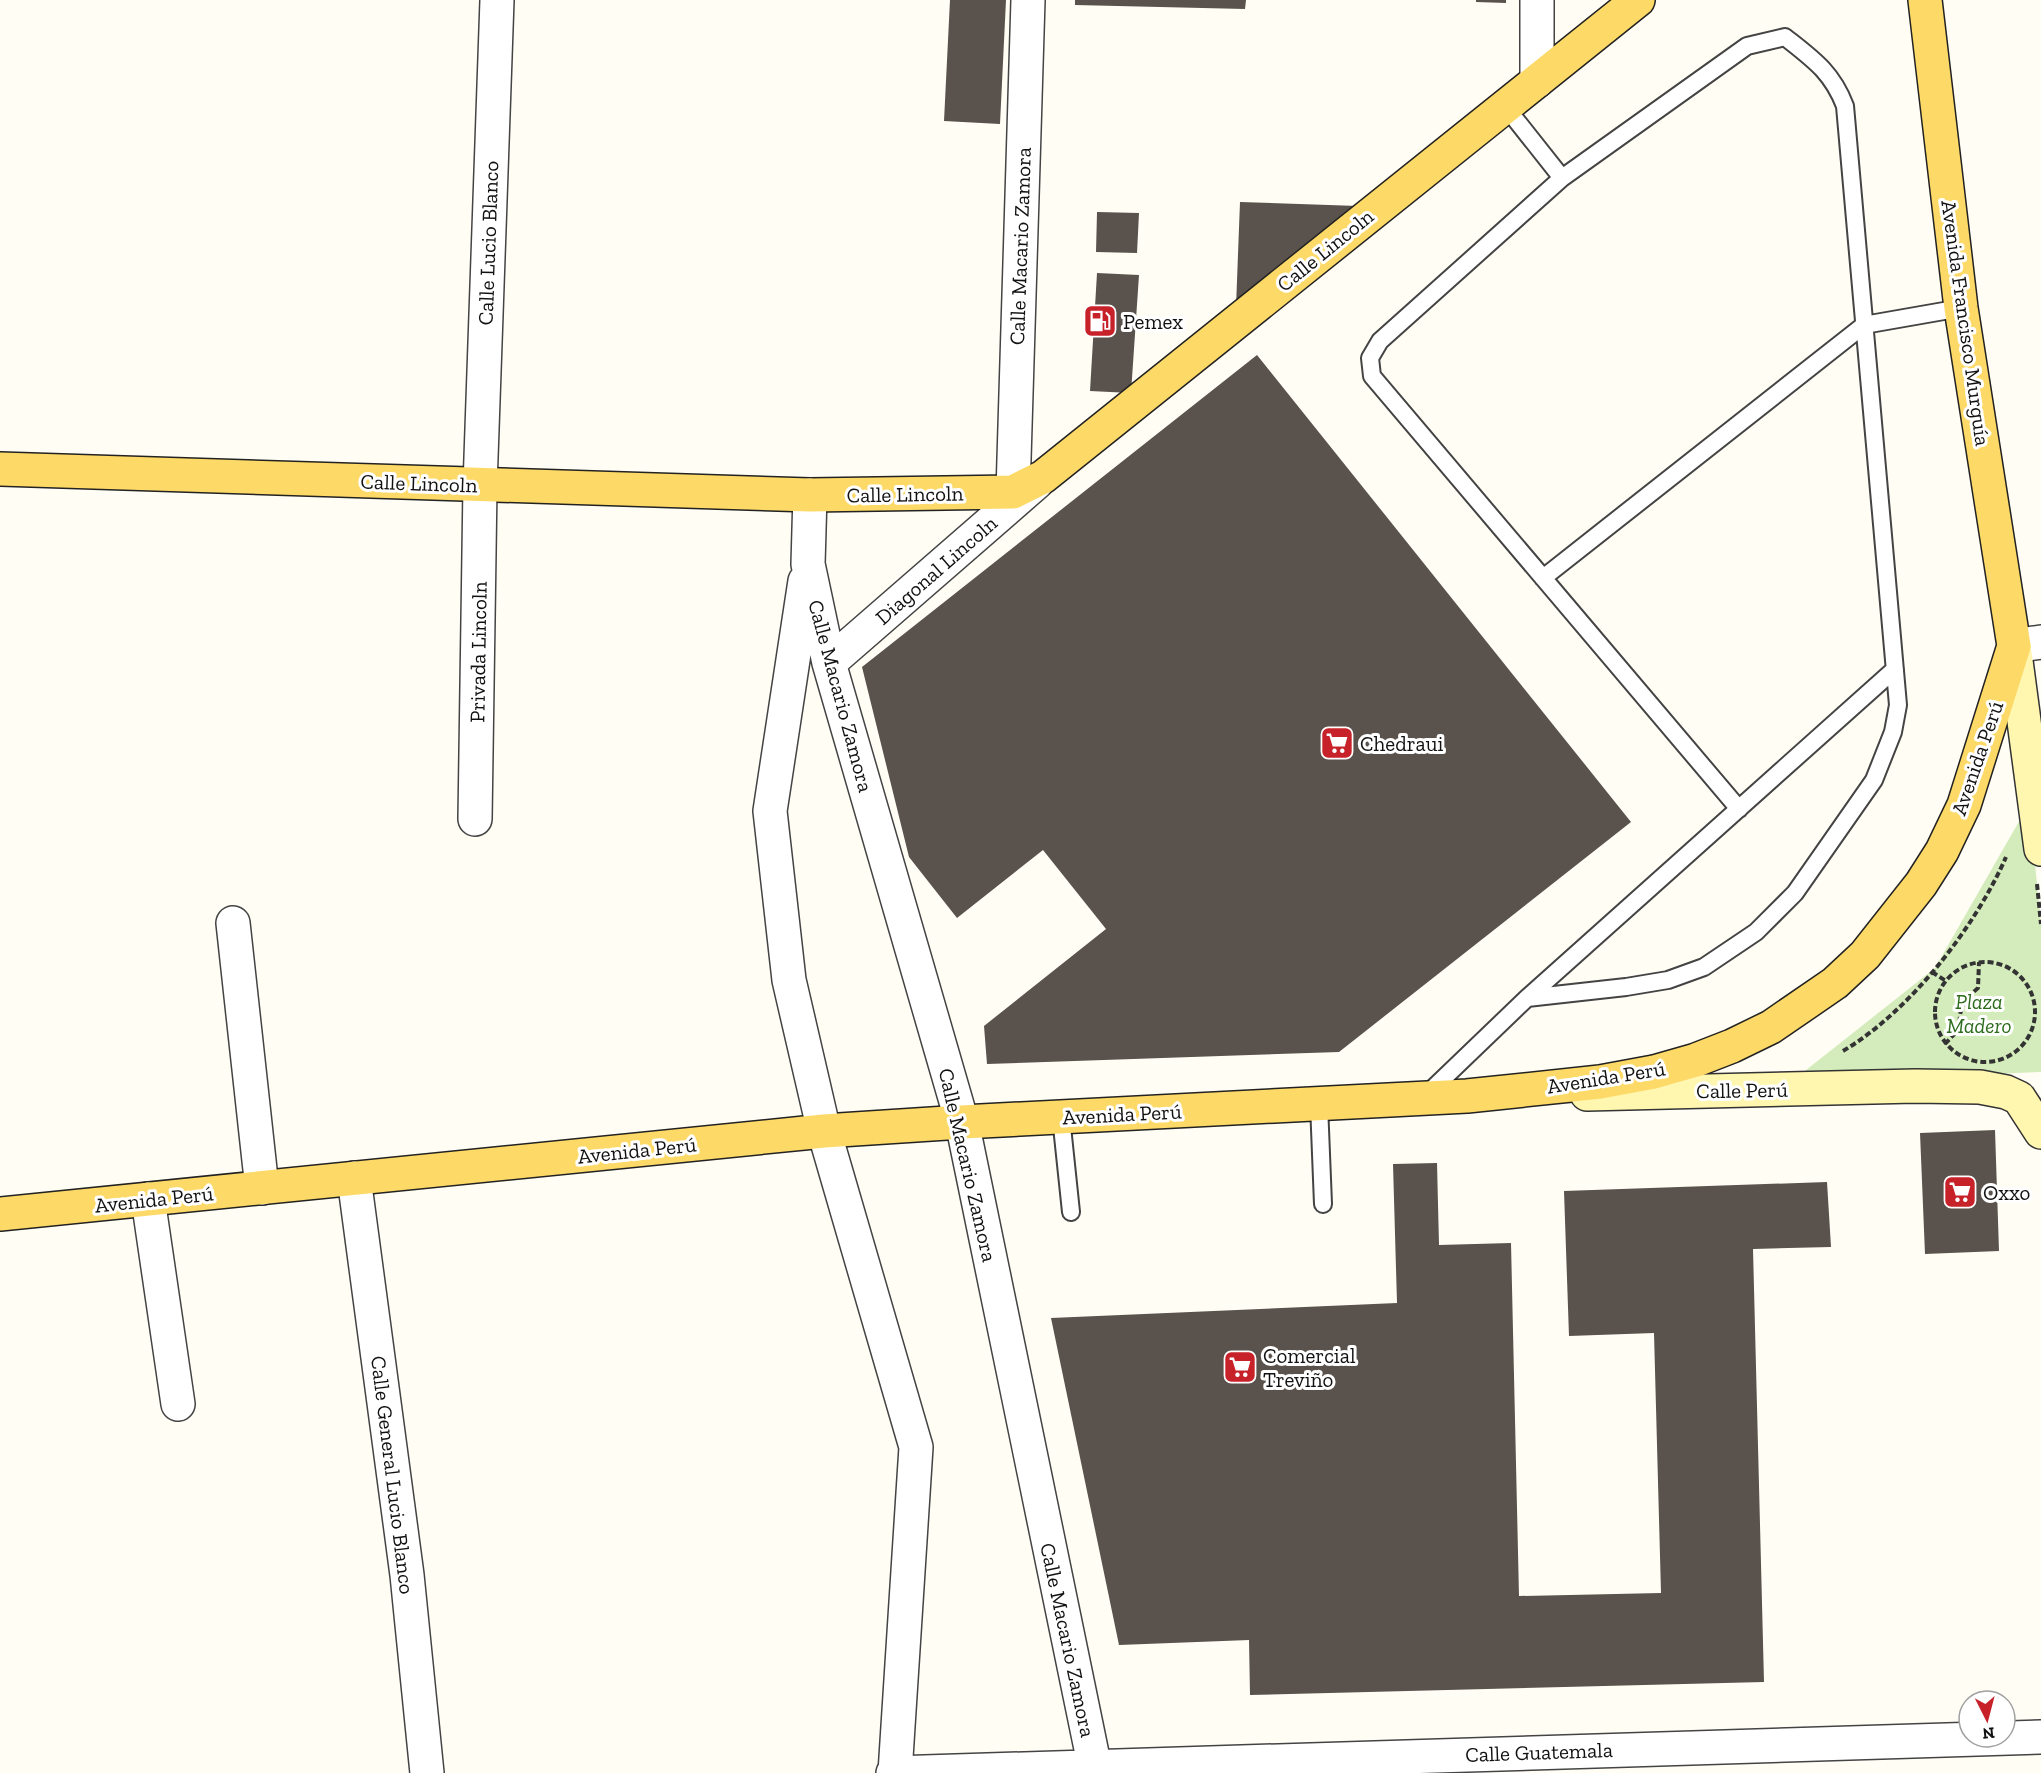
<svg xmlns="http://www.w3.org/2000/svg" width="2041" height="1773" font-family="'Zilla Slab',serif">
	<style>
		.green { fill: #d4ecbb }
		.building { fill: #5a524c }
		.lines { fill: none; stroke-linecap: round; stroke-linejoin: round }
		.lane-casing { stroke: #444; stroke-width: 20 }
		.street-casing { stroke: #444; stroke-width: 36 }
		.secondary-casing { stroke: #333; stroke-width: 36 }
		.primary-casing { stroke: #222; stroke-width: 36 }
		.path { stroke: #333; stroke-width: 4; stroke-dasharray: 6 3; stroke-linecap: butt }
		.lane { stroke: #fff; stroke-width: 16 }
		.street { stroke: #fff; stroke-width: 33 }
		.secondary { stroke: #fff7af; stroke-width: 33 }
		.primary { stroke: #fdd967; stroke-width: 33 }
		.labels { text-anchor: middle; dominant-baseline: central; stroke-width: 6; stroke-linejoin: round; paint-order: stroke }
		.street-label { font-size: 21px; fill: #111; stroke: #fff }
		.poi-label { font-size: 21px; fill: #111; stroke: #fff; text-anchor: start }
		.park-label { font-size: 21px; font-style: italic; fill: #2d6c1d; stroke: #fff }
	</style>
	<rect width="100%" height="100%" fill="#fffdf4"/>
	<path class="green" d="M 2029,804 L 2041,924 L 2041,1072 L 1791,1082 L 1935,968 Z"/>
	<path class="building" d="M 950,0 L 1006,0 L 1000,124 L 944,121 Z
		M 1075,0 L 1246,0 L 1245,9 L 1075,5 Z
		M 1476,0 L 1506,0 L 1506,3 L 1476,2 Z
		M 1240,202 L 1358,206 L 1236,307 Z
		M 1097,212 L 1139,213 L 1137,253 L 1096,252 Z
		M 1097,273 L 1139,275 L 1131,393 L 1090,391 Z
		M 1257,355 L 1631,822 L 1339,1052 L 987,1064 L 984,1026 L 1106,929 L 1043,850 L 957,918 L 909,857 L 862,667 Z
		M 1995,1130 L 1999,1251 L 1925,1254 L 1920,1133 Z
		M 1437,1163 L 1439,1245 L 1511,1243 L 1519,1596 L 1661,1593 L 1654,1333 L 1569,1336 L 1564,1191 L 1827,1182 L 1831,1247 L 1753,1249 L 1764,1682 L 1250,1695 L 1249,1640 L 1119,1645 L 1051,1318 L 1397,1303 L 1393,1164 Z"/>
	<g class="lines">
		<defs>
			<path id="lane" d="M 1505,106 L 1562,178
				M 1543,578 L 1864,325 L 1961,308
				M 1527,998 L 1626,987 L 1668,980 L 1704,967 L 1756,932 L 1795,893 L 1874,780 L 1893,732 L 1898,705 L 1845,106 C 1832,72 1813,59 1785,37 L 1747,46 L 1562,178 L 1380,341 L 1370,358 L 1372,376 L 1739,809
				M 1425,1096 L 1527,998 L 1895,669
				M 1319,1104 L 1323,1204
				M 1061,1117 L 1071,1212"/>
			<path id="street" d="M 1537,81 L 1537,0
				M 1013,492 L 1028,0
				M 810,495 L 808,564 L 829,663 L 962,1122 L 1096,1773
				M 805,581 L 770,811 L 789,980 L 824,1131 L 916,1447 L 895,1773
				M 2014,646 L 2041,642
				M 829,663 L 1037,482
				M 475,819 L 480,486 L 497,0
				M 233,923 L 262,1188
				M 354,1178 L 407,1575 L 427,1773
				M 148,1199 L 178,1404
				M 893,1773 L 2041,1737"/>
			<path id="secondary" d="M 2014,646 L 2041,849
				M 1587,1094 L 1915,1086 L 1980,1087 L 2006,1092 L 2019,1098 L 2041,1132"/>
			<path id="primary" d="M 0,469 L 810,495 L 1013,492 L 1043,477 L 1638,0
				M 0,1214 L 824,1131 L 962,1122 L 1467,1096 L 1600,1082 L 1654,1072 L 1696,1060 L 1732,1046 L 1771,1027 L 1835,983 L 1865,955 L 1921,884 L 1942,851 L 1964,805 L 2014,646 L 1961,308 L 1925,0"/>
		</defs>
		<use href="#lane" class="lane-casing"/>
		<use href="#street" class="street-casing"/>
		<use href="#secondary" class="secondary-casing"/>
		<use href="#primary" class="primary-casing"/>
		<path class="path" d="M 2037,884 L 2041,924
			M1935 1012a50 50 0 1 1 100 0a50 50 0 1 1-100 0Z
			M 1932,972 L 1946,981
			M 1945,1044 L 1960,1028 C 1958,1009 1964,1000 1978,988 L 1979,962
			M 1843,1051 C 1909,1012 1975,928 2006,857"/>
		<use href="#lane" class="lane"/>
		<use href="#street" class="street"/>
		<use href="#secondary" class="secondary"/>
		<use href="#primary" class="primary"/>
	</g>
	<defs>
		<symbol id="fuel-square" viewBox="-11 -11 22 22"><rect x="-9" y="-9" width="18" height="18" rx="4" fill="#c72229" stroke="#fff"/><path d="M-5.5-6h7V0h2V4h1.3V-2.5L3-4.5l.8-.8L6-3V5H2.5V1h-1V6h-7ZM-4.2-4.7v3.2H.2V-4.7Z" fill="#fff"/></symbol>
		<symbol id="supermarket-square" viewBox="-11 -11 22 22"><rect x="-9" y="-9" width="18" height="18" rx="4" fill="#c72229" stroke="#fff"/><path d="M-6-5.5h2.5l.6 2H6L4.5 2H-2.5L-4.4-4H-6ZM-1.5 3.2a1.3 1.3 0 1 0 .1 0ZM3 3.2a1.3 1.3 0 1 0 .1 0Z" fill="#fff"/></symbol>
	</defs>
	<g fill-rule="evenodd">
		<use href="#fuel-square" x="1081" y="302" width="38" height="38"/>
		<use href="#supermarket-square" x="1318" y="724" width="38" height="38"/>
		<use href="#supermarket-square" x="1941" y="1173" width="38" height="38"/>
		<use href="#supermarket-square" x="1221" y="1348" width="38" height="38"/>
	</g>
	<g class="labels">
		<g class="street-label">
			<text transform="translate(488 243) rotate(-88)">Calle Lucio Blanco</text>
			<text transform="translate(1020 246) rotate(-88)">Calle Macario Zamora</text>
			<text transform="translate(1325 250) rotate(-39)">Calle Lincoln</text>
			<text transform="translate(1966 323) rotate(82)">Avenida Francisco Murguía</text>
			<text transform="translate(419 483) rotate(2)">Calle Lincoln</text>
			<text transform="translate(905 494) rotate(-1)">Calle Lincoln</text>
			<text transform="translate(936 570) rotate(-41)">Diagonal Lincoln</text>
			<text transform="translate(478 652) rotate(-89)">Privada Lincoln</text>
			<text transform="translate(841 696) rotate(75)">Calle Macario Zamora</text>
			<text transform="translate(1977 758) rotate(-71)">Avenida Perú</text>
			<text transform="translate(1606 1077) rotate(-9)">Avenida Perú</text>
			<text transform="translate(1742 1090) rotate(-1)">Calle Perú</text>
			<text transform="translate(1122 1114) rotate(-3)">Avenida Perú</text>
			<text transform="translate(637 1150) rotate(-6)">Avenida Perú</text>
			<text transform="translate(968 1165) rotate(77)">Calle Macario Zamora</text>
			<text transform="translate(154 1199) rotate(-6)">Avenida Perú</text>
			<text transform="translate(393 1475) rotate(83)">Calle General Lucio Blanco</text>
			<text transform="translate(1068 1640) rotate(78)">Calle Macario Zamora</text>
			<text transform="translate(1539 1752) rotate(-2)">Calle Guatemala</text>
		</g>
		<g class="poi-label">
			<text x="1123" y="321">Pemex</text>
			<text x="1360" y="743">Chedraui</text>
			<text x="1983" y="1192">Oxxo</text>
			<text x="1263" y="1355">Comercial<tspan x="1263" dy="24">Treviño</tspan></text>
		</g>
		<g class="park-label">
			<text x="1979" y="1001">Plaza<tspan x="1979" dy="24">Madero</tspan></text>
		</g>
	</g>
	<g transform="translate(1987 1719) rotate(174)"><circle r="28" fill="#ffffff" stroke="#a0a0a0" stroke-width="1.5"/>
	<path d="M0-4.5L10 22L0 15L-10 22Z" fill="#c72229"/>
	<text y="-9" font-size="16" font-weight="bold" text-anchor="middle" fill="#111111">N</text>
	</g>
</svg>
